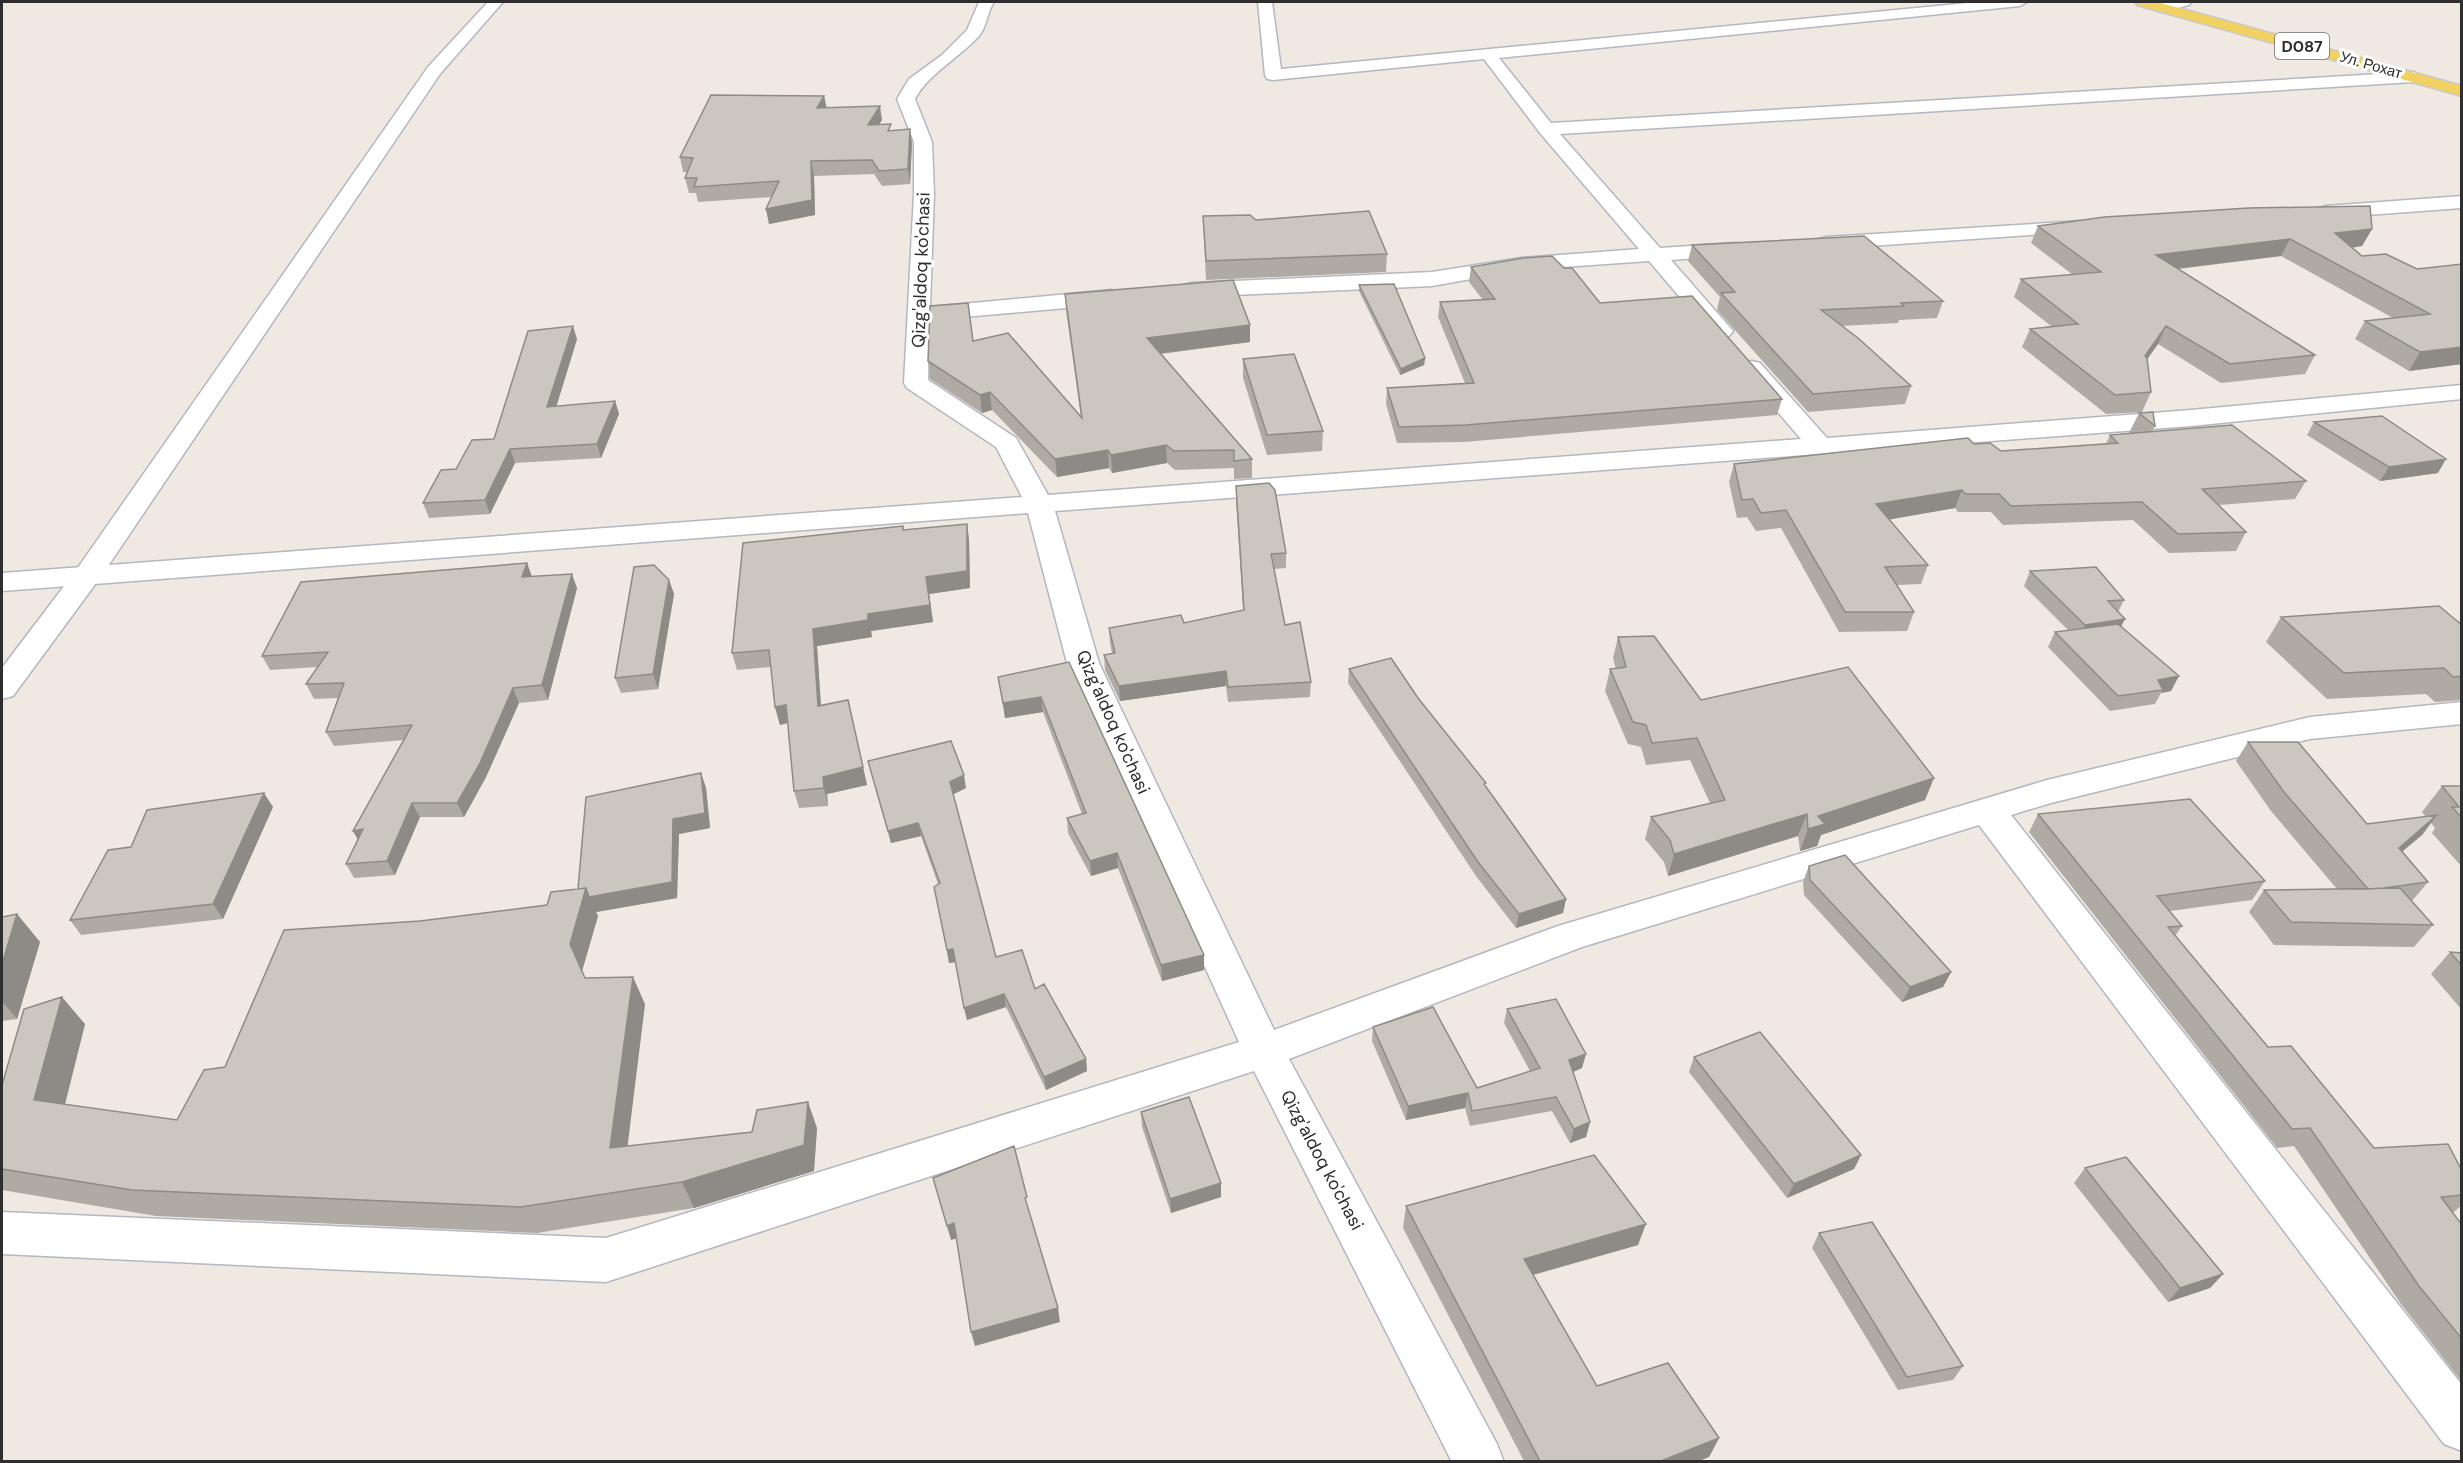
<svg xmlns="http://www.w3.org/2000/svg" width="2463" height="1463" font-family="'DM Sans',sans-serif">
	<style>
		.lines { fill: none; stroke-linecap: round; stroke-linejoin: round }
		.street-casing { stroke: #b4b7c1; stroke-width: 3 }
		.secondary-casing { stroke: #b4b7c1; stroke-width: 3 }
		.primary-casing { stroke: #c9c9c9; stroke-width: 3 }
		.street { fill: #fff; fill-rule: evenodd }
		.secondary { fill: #fff; fill-rule: evenodd }
		.primary { fill: #f2d163; fill-rule: evenodd }
		.wall { fill: #afaba4 }
		.shaded-wall { fill: #8e8b86 }
		.building { fill: #cbc7bf; stroke: #8e8b86; stroke-width: 1.5 }
		.labels { text-anchor: middle; dominant-baseline: central; stroke-width: 6; stroke-linejoin: round; paint-order: stroke }
		.far-street-label { font-size: 15px; fill: #2e2e2e; stroke: #fff }
		.shield { fill: #fff; stroke: #6d6d6d; stroke-width: 1.5 }
		.shield-label { font-size: 16px; font-weight: bold; fill: #2e2e2e }
		.street-label { font-size: 18px; fill: #2e2e2e; stroke: #fff }
	</style>
	<rect width="100%" height="100%" fill="#efe9e1"/>
	<g class="lines">
		<defs>
			<path id="street" d="M 979,2 L 994,2 C 987,12 987,27 979,36 C 959,58 928,74 915,99 L 932,142 L 934,194 L 930,307 L 1111,290 L 1119,292 L 1122,297 L 1119,302 L 1111,304 L 930,320 L 928,380 L 1016,438 L 1048,495 L 1801,439 L 1740,368 L 1744,363 L 1752,361 L 1760,363 L 1827,438 L 2191,410 L 2462,385 L 2462,399 L 2191,426 L 1055,511 L 1099,663 L 1274,1030 L 1558,926 L 2047,780 L 2310,717 L 2462,702 L 2462,724 L 2310,739 L 2051,803 L 2011,815 L 2462,1385 L 2462,1451 L 2444,1444 L 1979,825 L 1582,947 L 1289,1059 L 1497,1444 L 1504,1462 L 1452,1462 L 1254,1071 L 606,1282 L 2,1254 L 2,1212 L 606,1238 L 1239,1042 L 1067,663 L 1028,513 L 2,591 L 2,573 L 1022,497 L 996,447 L 907,388 L 904,383 L 914,194 L 914,142 L 897,99 L 909,79 L 942,55 L 967,30 Z
				M 1258,2 L 1272,2 L 1281,69 L 1979,2 L 2027,2 L 2020,6 L 1499,58 L 1551,123 L 2414,72 L 2422,77 L 2414,82 L 1560,134 L 1660,248 L 1735,243 L 1742,245 L 1746,249 L 1742,253 L 1735,255 L 1671,260 L 1733,331 L 1729,336 L 1721,338 L 1713,336 L 1649,261 L 1521,270 L 1432,286 L 1192,297 L 1184,295 L 1181,290 L 1184,285 L 1192,283 L 1432,272 L 1521,258 L 1639,249 L 1540,133 L 1484,59 L 1273,80 L 1267,79 L 1265,75 Z
				M 2165,2 L 2191,2 L 2189,5 L 2160,12 L 2152,7 L 2155,4 Z
				M 2462,196 L 2462,208 L 2326,218 L 2319,216 L 2316,212 L 2319,208 L 2326,206 Z
				M 2080,221 L 2087,223 L 2090,227 L 2087,231 L 1826,249 L 1819,247 L 1816,243 L 1819,239 L 1826,237 Z"/>
			<path id="secondary" d="M 488,2 L 503,2 L 440,74 L 102,575 L 13,696 L 2,699 L 2,668 L 77,569 L 428,67 Z"/>
			<path id="primary" d="M 2135,2 L 2157,2 L 2462,86 L 2462,96 L 2137,5 Z"/>
		</defs>
		<use href="#street" class="street-casing"/>
		<use href="#secondary" class="secondary-casing"/>
		<use href="#primary" class="primary-casing"/>
		<use href="#street" class="street"/>
		<use href="#secondary" class="secondary"/>
		<use href="#primary" class="primary"/>
	</g>
	<path class="wall" d="M 824,96 L 826,108 L 882,120 L 879,124 L 892,131 L 912,143 L 910,184 L 882,186 L 874,174 L 814,176 L 815,215 L 769,224 L 766,209 L 772,197 L 698,202 L 696,193 L 689,193 L 685,178 L 688,172 L 683,172 L 680,157 Z
		M 1203,216 L 1256,220 L 1387,254 L 1386,272 L 1206,280 Z
		M 2038,226 L 2372,229 L 2362,246 L 2352,248 L 2362,256 L 2417,269 L 2462,264 L 2462,364 L 2409,371 L 2355,339 L 2365,321 L 2393,318 L 2281,256 L 2179,269 L 2315,355 L 2305,374 L 2221,383 L 2158,344 L 2147,359 L 2151,392 L 2142,412 L 2106,414 L 2022,347 L 2030,329 L 2051,326 L 2014,297 L 2021,279 L 2073,275 L 2031,243 Z
		M 1692,245 L 1943,301 L 1937,318 L 1899,320 L 1898,323 L 1842,326 L 1911,386 L 1905,404 L 1808,412 L 1717,310 L 1720,297 L 1688,261 Z
		M 1471,267 L 1600,303 L 1782,399 L 1777,415 L 1464,442 L 1397,443 L 1386,404 L 1387,388 L 1465,383 L 1438,317 L 1440,302 L 1483,300 L 1469,282 Z
		M 1359,285 L 1425,358 L 1424,365 L 1400,375 L 1359,291 Z
		M 1065,294 L 1250,342 L 1161,354 L 1252,459 L 1252,478 L 1234,479 L 1234,468 L 1175,470 L 1167,463 L 1112,473 L 1109,468 L 1057,477 L 992,410 L 982,413 L 930,379 L 928,361 L 973,341 L 1081,417 L 1066,311 Z
		M 577,339 L 556,406 L 615,401 L 619,414 L 601,458 L 515,463 L 490,514 L 429,518 L 423,503 L 494,439 Z
		M 1243,359 L 1323,431 L 1322,451 L 1267,455 L 1243,378 Z
		M 2139,413 L 2155,426 L 2152,431 L 2306,481 L 2295,499 L 2219,505 L 2246,532 L 2236,551 L 2169,553 L 2133,520 L 2003,525 L 1991,512 L 1958,512 L 1955,508 L 1889,519 L 1928,565 L 1921,584 L 1897,585 L 1914,612 L 1907,631 L 1839,632 L 1781,528 L 1756,531 L 1747,517 L 1737,518 L 1729,482 L 1734,464 L 1974,444 L 2001,451 L 2106,444 L 2110,435 L 2129,433 Z
		M 2314,422 L 2438,473 L 2380,481 L 2307,435 Z
		M 1236,486 L 1286,553 L 1286,568 L 1274,569 L 1285,625 L 1311,682 L 1310,697 L 1228,702 L 1226,686 L 1120,701 L 1105,670 L 1104,655 L 1112,653 L 1110,643 L 1109,628 L 1184,623 L 1243,610 L 1236,500 Z
		M 967,524 L 969,540 L 970,588 L 929,594 L 933,622 L 871,631 L 872,637 L 817,646 L 821,705 L 848,700 L 867,785 L 827,794 L 828,806 L 799,808 L 794,791 L 788,723 L 780,725 L 775,707 L 771,667 L 737,670 L 732,653 L 903,526 L 904,530 Z
		M 527,563 L 532,577 L 577,588 L 548,700 L 519,703 L 486,777 L 464,817 L 420,817 L 395,875 L 354,878 L 346,864 L 358,839 L 353,831 L 404,740 L 334,746 L 326,732 L 338,698 L 314,699 L 306,684 L 318,667 L 270,670 L 262,656 Z
		M 2030,571 L 2124,600 L 2118,612 L 2125,619 L 2121,626 L 2171,691 L 2161,693 L 2155,704 L 2110,711 L 2048,647 L 2055,632 L 2068,630 L 2024,586 Z
		M 669,580 L 674,594 L 658,689 L 621,693 L 615,678 Z
		M 2281,617 L 2462,625 L 2462,700 L 2435,702 L 2426,694 L 2327,699 L 2266,642 Z
		M 1618,637 L 1701,700 L 1925,800 L 1821,835 L 1817,846 L 1800,851 L 1798,836 L 1668,876 L 1664,862 L 1645,839 L 1651,817 L 1710,803 L 1690,760 L 1646,765 L 1641,747 L 1628,744 L 1605,691 L 1610,669 L 1616,669 L 1613,658 Z
		M 1069,662 L 1204,970 L 1162,981 L 1118,868 L 1091,876 L 1068,833 L 1067,818 L 1082,814 L 1043,712 L 1005,718 L 998,677 Z
		M 1349,669 L 1418,698 L 1485,786 L 1566,899 L 1563,913 L 1516,928 L 1476,876 L 1348,683 Z
		M 2248,742 L 2367,824 L 2426,817 L 2422,812 L 2442,786 L 2462,786 L 2462,867 L 2432,833 L 2435,828 L 2431,823 L 2422,835 L 2402,851 L 2428,882 L 2412,901 L 2433,925 L 2414,947 L 2274,945 L 2249,912 L 2264,890 L 2337,889 L 2271,811 L 2236,761 Z
		M 868,761 L 966,788 L 953,794 L 996,957 L 1035,989 L 1086,1059 L 1087,1071 L 1046,1090 L 1006,1007 L 967,1020 L 956,962 L 949,963 L 934,887 L 938,884 L 921,836 L 891,843 Z
		M 701,773 L 706,788 L 710,828 L 679,834 L 677,898 L 596,912 L 598,916 L 582,971 L 585,978 L 645,1004 L 627,1146 L 817,1128 L 814,1171 L 694,1208 L 537,1233 L 156,1216 L 2,1190 L 2,1085 L 85,1024 L 65,1105 L 177,1120 L 225,1067 L 420,921 L 547,905 L 578,889 Z
		M 273,807 L 223,919 L 81,935 L 70,920 L 131,847 Z
		M 2038,814 L 2265,881 L 2252,900 L 2170,911 L 2182,926 L 2175,936 L 2268,1047 L 2374,1148 L 2462,1171 L 2462,1205 L 2454,1212 L 2452,1212 L 2462,1225 L 2462,1382 L 2401,1304 L 2294,1146 L 2277,1148 L 2029,832 Z
		M 1809,866 L 1951,972 L 1943,987 L 1902,1002 L 1804,895 L 1803,882 Z
		M 17,914 L 40,942 L 17,1019 L 2,1021 L 2,917 Z
		M 2450,952 L 2462,953 L 2462,1010 L 2431,974 Z
		M 1507,1009 L 1582,1068 L 1573,1072 L 1590,1122 L 1586,1137 L 1570,1143 L 1552,1111 L 1470,1126 L 1465,1108 L 1406,1120 L 1372,1041 L 1373,1027 L 1477,1088 L 1530,1071 L 1504,1023 Z
		M 1694,1057 L 1861,1155 L 1854,1169 L 1787,1198 L 1689,1072 Z
		M 1141,1112 L 1221,1183 L 1221,1197 L 1171,1213 L 1142,1127 Z
		M 2085,1168 L 2223,1274 L 2210,1288 L 2168,1302 L 2074,1183 Z
		M 1406,1206 L 1638,1245 L 1533,1275 L 1597,1386 L 1719,1438 L 1709,1457 L 1699,1461 L 1524,1461 L 1403,1228 Z
		M 1819,1233 L 1963,1366 L 1953,1380 L 1898,1390 L 1812,1248 Z"/>
	<path class="shaded-wall" d="M 824,96 L 827,109 L 817,108 Z
		M 880,106 L 882,120 L 870,139 L 868,125 Z
		M 910,129 L 912,143 L 910,184 L 908,169 Z
		M 811,161 L 814,176 L 815,215 L 769,224 L 766,209 Z
		M 2372,229 L 2362,246 L 2326,251 L 2335,233 Z
		M 2290,239 L 2281,256 L 2149,272 L 2156,255 Z
		M 1250,325 L 1250,342 L 1148,355 L 1147,338 Z
		M 573,326 L 577,339 L 552,421 L 547,407 Z
		M 2166,326 L 2158,344 L 2136,375 L 2145,356 Z
		M 2462,347 L 2462,364 L 2409,371 L 2420,352 Z
		M 1425,358 L 1424,365 L 1400,375 L 1401,369 Z
		M 990,392 L 992,410 L 982,413 L 980,395 Z
		M 615,401 L 619,414 L 601,458 L 597,444 Z
		M 1166,445 L 1167,463 L 1112,473 L 1111,455 Z
		M 510,449 L 515,463 L 490,514 L 485,500 Z
		M 1108,450 L 1109,468 L 1057,477 L 1055,459 Z
		M 2446,459 L 2438,473 L 2380,481 L 2389,467 Z
		M 1962,490 L 1955,508 L 1870,523 L 1876,504 Z
		M 967,524 L 969,540 L 970,588 L 929,594 L 933,622 L 871,631 L 872,637 L 817,646 L 822,723 L 818,706 L 813,629 L 868,614 L 926,577 Z
		M 527,563 L 532,577 L 522,577 Z
		M 572,574 L 577,588 L 548,700 L 542,685 Z
		M 669,580 L 674,594 L 658,689 L 653,674 Z
		M 2125,619 L 2117,634 L 2078,640 L 2085,625 Z
		M 1226,671 L 1226,686 L 1120,701 L 1119,686 Z
		M 2179,676 L 2171,691 L 2161,693 L 2163,690 L 2158,680 Z
		M 513,688 L 519,703 L 486,777 L 464,817 L 457,803 Z
		M 1041,697 L 1043,712 L 1005,718 L 1003,703 Z
		M 786,705 L 790,722 L 780,725 L 775,707 Z
		M 863,767 L 867,785 L 827,794 L 828,806 L 824,788 L 823,777 Z
		M 701,773 L 706,788 L 710,828 L 679,834 L 677,898 L 596,912 L 598,916 L 582,971 L 570,944 L 586,888 L 673,819 Z
		M 964,775 L 966,788 L 952,795 L 950,782 Z
		M 1934,778 L 1925,800 L 1821,835 L 1817,846 L 1800,851 L 1808,829 L 1818,816 Z
		M 264,793 L 273,807 L 223,919 L 213,904 Z
		M 412,803 L 420,817 L 395,875 L 387,861 Z
		M 1807,814 L 1798,836 L 1668,876 L 1674,854 Z
		M 2437,815 L 2422,835 L 2384,867 L 2399,848 Z
		M 918,823 L 921,836 L 891,843 L 888,831 Z
		M 363,829 L 361,845 L 353,831 Z
		M 1117,853 L 1118,868 L 1091,876 L 1090,861 Z
		M 1566,899 L 1563,913 L 1516,928 L 1519,914 Z
		M 17,914 L 40,942 L 17,1019 L 2,1001 L 2,964 Z
		M 953,949 L 956,962 L 949,963 L 947,950 Z
		M 1204,955 L 1204,970 L 1162,981 L 1161,965 Z
		M 1951,972 L 1943,987 L 1902,1002 L 1910,987 Z
		M 633,977 L 645,1004 L 624,1175 L 610,1148 Z
		M 1004,994 L 1006,1007 L 967,1020 L 964,1008 Z
		M 62,997 L 85,1024 L 59,1127 L 34,1100 Z
		M 1586,1054 L 1582,1068 L 1566,1075 L 1569,1060 Z
		M 1086,1059 L 1087,1071 L 1046,1090 L 1044,1077 Z
		M 1468,1093 L 1465,1108 L 1406,1120 L 1408,1106 Z
		M 808,1102 L 817,1128 L 814,1171 L 694,1208 L 682,1182 Z
		M 1590,1122 L 1586,1137 L 1570,1143 L 1574,1129 Z
		M 1861,1155 L 1854,1169 L 1787,1198 L 1794,1184 Z
		M 1221,1183 L 1221,1197 L 1171,1213 L 1170,1199 Z
		M 954,1223 L 958,1238 L 951,1240 L 947,1226 Z
		M 1646,1224 L 1638,1245 L 1518,1279 L 1524,1259 Z
		M 2223,1274 L 2210,1288 L 2168,1302 L 2180,1288 Z
		M 1058,1308 L 1060,1322 L 975,1346 L 971,1332 Z
		M 1719,1438 L 1709,1457 L 1699,1461 L 1661,1461 Z"/>
	<path class="building" d="M 711,95 L 824,96 L 817,108 L 880,106 L 868,125 L 891,124 L 888,131 L 910,129 L 908,169 L 879,171 L 872,160 L 811,161 L 812,200 L 766,209 L 779,181 L 694,187 L 697,178 L 685,178 L 693,158 L 680,157 Z
		M 2370,206 L 2372,229 L 2335,233 L 2362,256 L 2386,254 L 2417,269 L 2462,264 L 2462,347 L 2420,352 L 2365,321 L 2430,314 L 2290,239 L 2156,255 L 2315,355 L 2230,364 L 2166,326 L 2145,356 L 2147,358 L 2151,392 L 2115,395 L 2030,329 L 2078,324 L 2021,279 L 2101,272 L 2038,226 L 2105,217 L 2249,208 Z
		M 1369,211 L 1387,254 L 1206,261 L 1203,216 L 1250,215 L 1256,220 Z
		M 1864,236 L 1943,301 L 1901,303 L 1904,306 L 1821,310 L 1858,338 L 1911,386 L 1813,394 L 1721,293 L 1735,292 L 1692,245 Z
		M 1552,256 L 1564,268 L 1572,268 L 1600,303 L 1692,296 L 1782,399 L 1466,425 L 1399,427 L 1387,388 L 1474,383 L 1440,302 L 1495,299 L 1471,267 L 1523,258 Z
		M 1233,280 L 1250,325 L 1147,338 L 1252,459 L 1234,461 L 1234,450 L 1174,451 L 1166,445 L 1111,455 L 1108,450 L 1055,459 L 990,392 L 980,395 L 928,361 L 930,306 L 968,303 L 973,341 L 1008,333 L 1082,418 L 1065,294 Z
		M 1394,284 L 1425,358 L 1401,369 L 1359,285 Z
		M 573,326 L 547,407 L 615,401 L 597,444 L 510,449 L 485,500 L 423,503 L 441,470 L 456,469 L 472,440 L 494,439 L 528,331 Z
		M 1294,354 L 1323,431 L 1267,435 L 1243,359 Z
		M 2153,412 L 2155,426 L 2139,413 Z
		M 2382,416 L 2446,459 L 2389,467 L 2314,422 Z
		M 2232,425 L 2306,481 L 2202,489 L 2246,532 L 2178,534 L 2142,502 L 2011,506 L 1999,494 L 1965,494 L 1962,490 L 1876,504 L 1928,565 L 1885,567 L 1914,612 L 1845,612 L 1786,510 L 1761,513 L 1753,499 L 1742,500 L 1734,464 L 1968,438 L 1974,444 L 1990,443 L 2001,451 L 2118,443 L 2110,435 Z
		M 1269,483 L 1275,490 L 1286,553 L 1271,554 L 1285,625 L 1300,622 L 1311,682 L 1228,687 L 1226,671 L 1119,686 L 1104,655 L 1115,653 L 1109,628 L 1181,615 L 1184,623 L 1244,610 L 1236,486 Z
		M 967,524 L 967,571 L 926,577 L 930,605 L 868,614 L 868,620 L 813,629 L 818,706 L 848,700 L 863,767 L 823,777 L 824,788 L 794,791 L 786,705 L 775,707 L 769,650 L 732,653 L 743,543 L 903,526 L 903,530 Z
		M 527,563 L 522,577 L 572,574 L 542,685 L 513,688 L 480,763 L 457,803 L 412,803 L 387,861 L 346,864 L 363,829 L 353,831 L 412,725 L 326,732 L 344,683 L 306,684 L 328,652 L 262,656 L 301,582 Z
		M 654,565 L 669,580 L 653,674 L 615,678 L 634,567 Z
		M 2096,567 L 2124,600 L 2108,601 L 2125,619 L 2085,625 L 2030,571 Z
		M 2439,606 L 2462,625 L 2462,676 L 2453,677 L 2444,668 L 2344,673 L 2281,617 Z
		M 2118,624 L 2179,676 L 2158,680 L 2163,690 L 2118,696 L 2055,632 Z
		M 1654,636 L 1701,700 L 1848,667 L 1934,778 L 1818,816 L 1825,824 L 1808,829 L 1807,814 L 1674,854 L 1670,840 L 1651,817 L 1725,800 L 1697,738 L 1652,743 L 1646,725 L 1633,722 L 1610,669 L 1626,667 L 1618,637 Z
		M 1391,658 L 1418,698 L 1486,783 L 1484,784 L 1566,899 L 1519,914 L 1478,862 L 1349,669 Z
		M 1069,662 L 1204,955 L 1161,965 L 1117,853 L 1090,861 L 1067,818 L 1086,813 L 1041,697 L 1003,703 L 998,677 Z
		M 951,741 L 964,775 L 950,782 L 996,957 L 1022,950 L 1035,989 L 1044,984 L 1086,1059 L 1044,1077 L 1004,994 L 964,1008 L 953,949 L 947,950 L 934,887 L 940,883 L 918,823 L 888,831 L 868,761 Z
		M 2248,742 L 2298,742 L 2367,824 L 2437,815 L 2399,848 L 2428,882 L 2384,888 L 2368,889 L 2284,792 Z
		M 701,773 L 705,813 L 673,819 L 672,882 L 589,897 L 586,888 L 578,889 L 586,797 Z
		M 2442,786 L 2462,786 L 2462,818 L 2452,807 L 2459,807 Z
		M 264,793 L 213,904 L 70,920 L 108,850 L 131,847 L 147,810 Z
		M 2190,799 L 2265,881 L 2157,896 L 2182,926 L 2168,927 L 2268,1047 L 2291,1046 L 2374,1148 L 2448,1144 L 2462,1171 L 2462,1195 L 2441,1197 L 2462,1225 L 2462,1339 L 2419,1286 L 2310,1128 L 2292,1129 L 2038,814 Z
		M 1845,855 L 1951,972 L 1910,987 L 1810,880 L 1809,866 Z
		M 586,888 L 570,944 L 585,978 L 633,977 L 610,1148 L 752,1132 L 757,1110 L 808,1102 L 804,1145 L 682,1182 L 521,1207 L 132,1190 L 2,1169 L 2,1085 L 24,1009 L 62,997 L 34,1100 L 177,1120 L 204,1070 L 225,1067 L 284,930 L 420,921 L 547,905 L 551,892 Z
		M 2400,888 L 2433,925 L 2291,922 L 2264,890 Z
		M 17,914 L 2,964 L 2,917 Z
		M 2450,952 L 2462,953 L 2462,966 Z
		M 1556,999 L 1586,1054 L 1569,1060 L 1590,1122 L 1574,1129 L 1556,1097 L 1472,1111 L 1468,1093 L 1408,1106 L 1373,1027 L 1433,1007 L 1477,1088 L 1540,1068 L 1507,1009 Z
		M 1760,1032 L 1861,1155 L 1794,1184 L 1694,1057 Z
		M 1189,1097 L 1221,1183 L 1170,1199 L 1141,1112 Z
		M 1014,1146 L 1027,1197 L 1025,1198 L 1058,1308 L 971,1332 L 954,1223 L 947,1226 L 933,1178 Z
		M 1594,1155 L 1646,1224 L 1524,1259 L 1597,1386 L 1668,1363 L 1719,1438 L 1661,1461 L 1540,1461 L 1406,1206 Z
		M 2126,1157 L 2223,1274 L 2180,1288 L 2085,1168 Z
		M 1872,1222 L 1963,1366 L 1907,1377 L 1819,1233 Z"/>
	<g class="labels">
		<g class="far-street-label">
			<text transform="translate(2371 65) rotate(16)">Ул. Рохат</text>
		</g>
		<rect class="shield" x="2275" y="33" width="54" height="26" rx="4.5"/>
		<g class="shield-label">
			<text x="2302" y="46">D087</text>
		</g>
		<g class="street-label">
			<text transform="translate(921 270) rotate(-88)">Qizg'aldoq ko'chasi</text>
			<text transform="translate(1113 722) rotate(66)">Qizg'aldoq ko'chasi</text>
			<text transform="translate(1322 1160) rotate(62)">Qizg'aldoq ko'chasi</text>
		</g>
	</g>
	<rect width="2463" height="1463" fill="none" stroke="#2e2e2e" stroke-width="6"/>
</svg>
